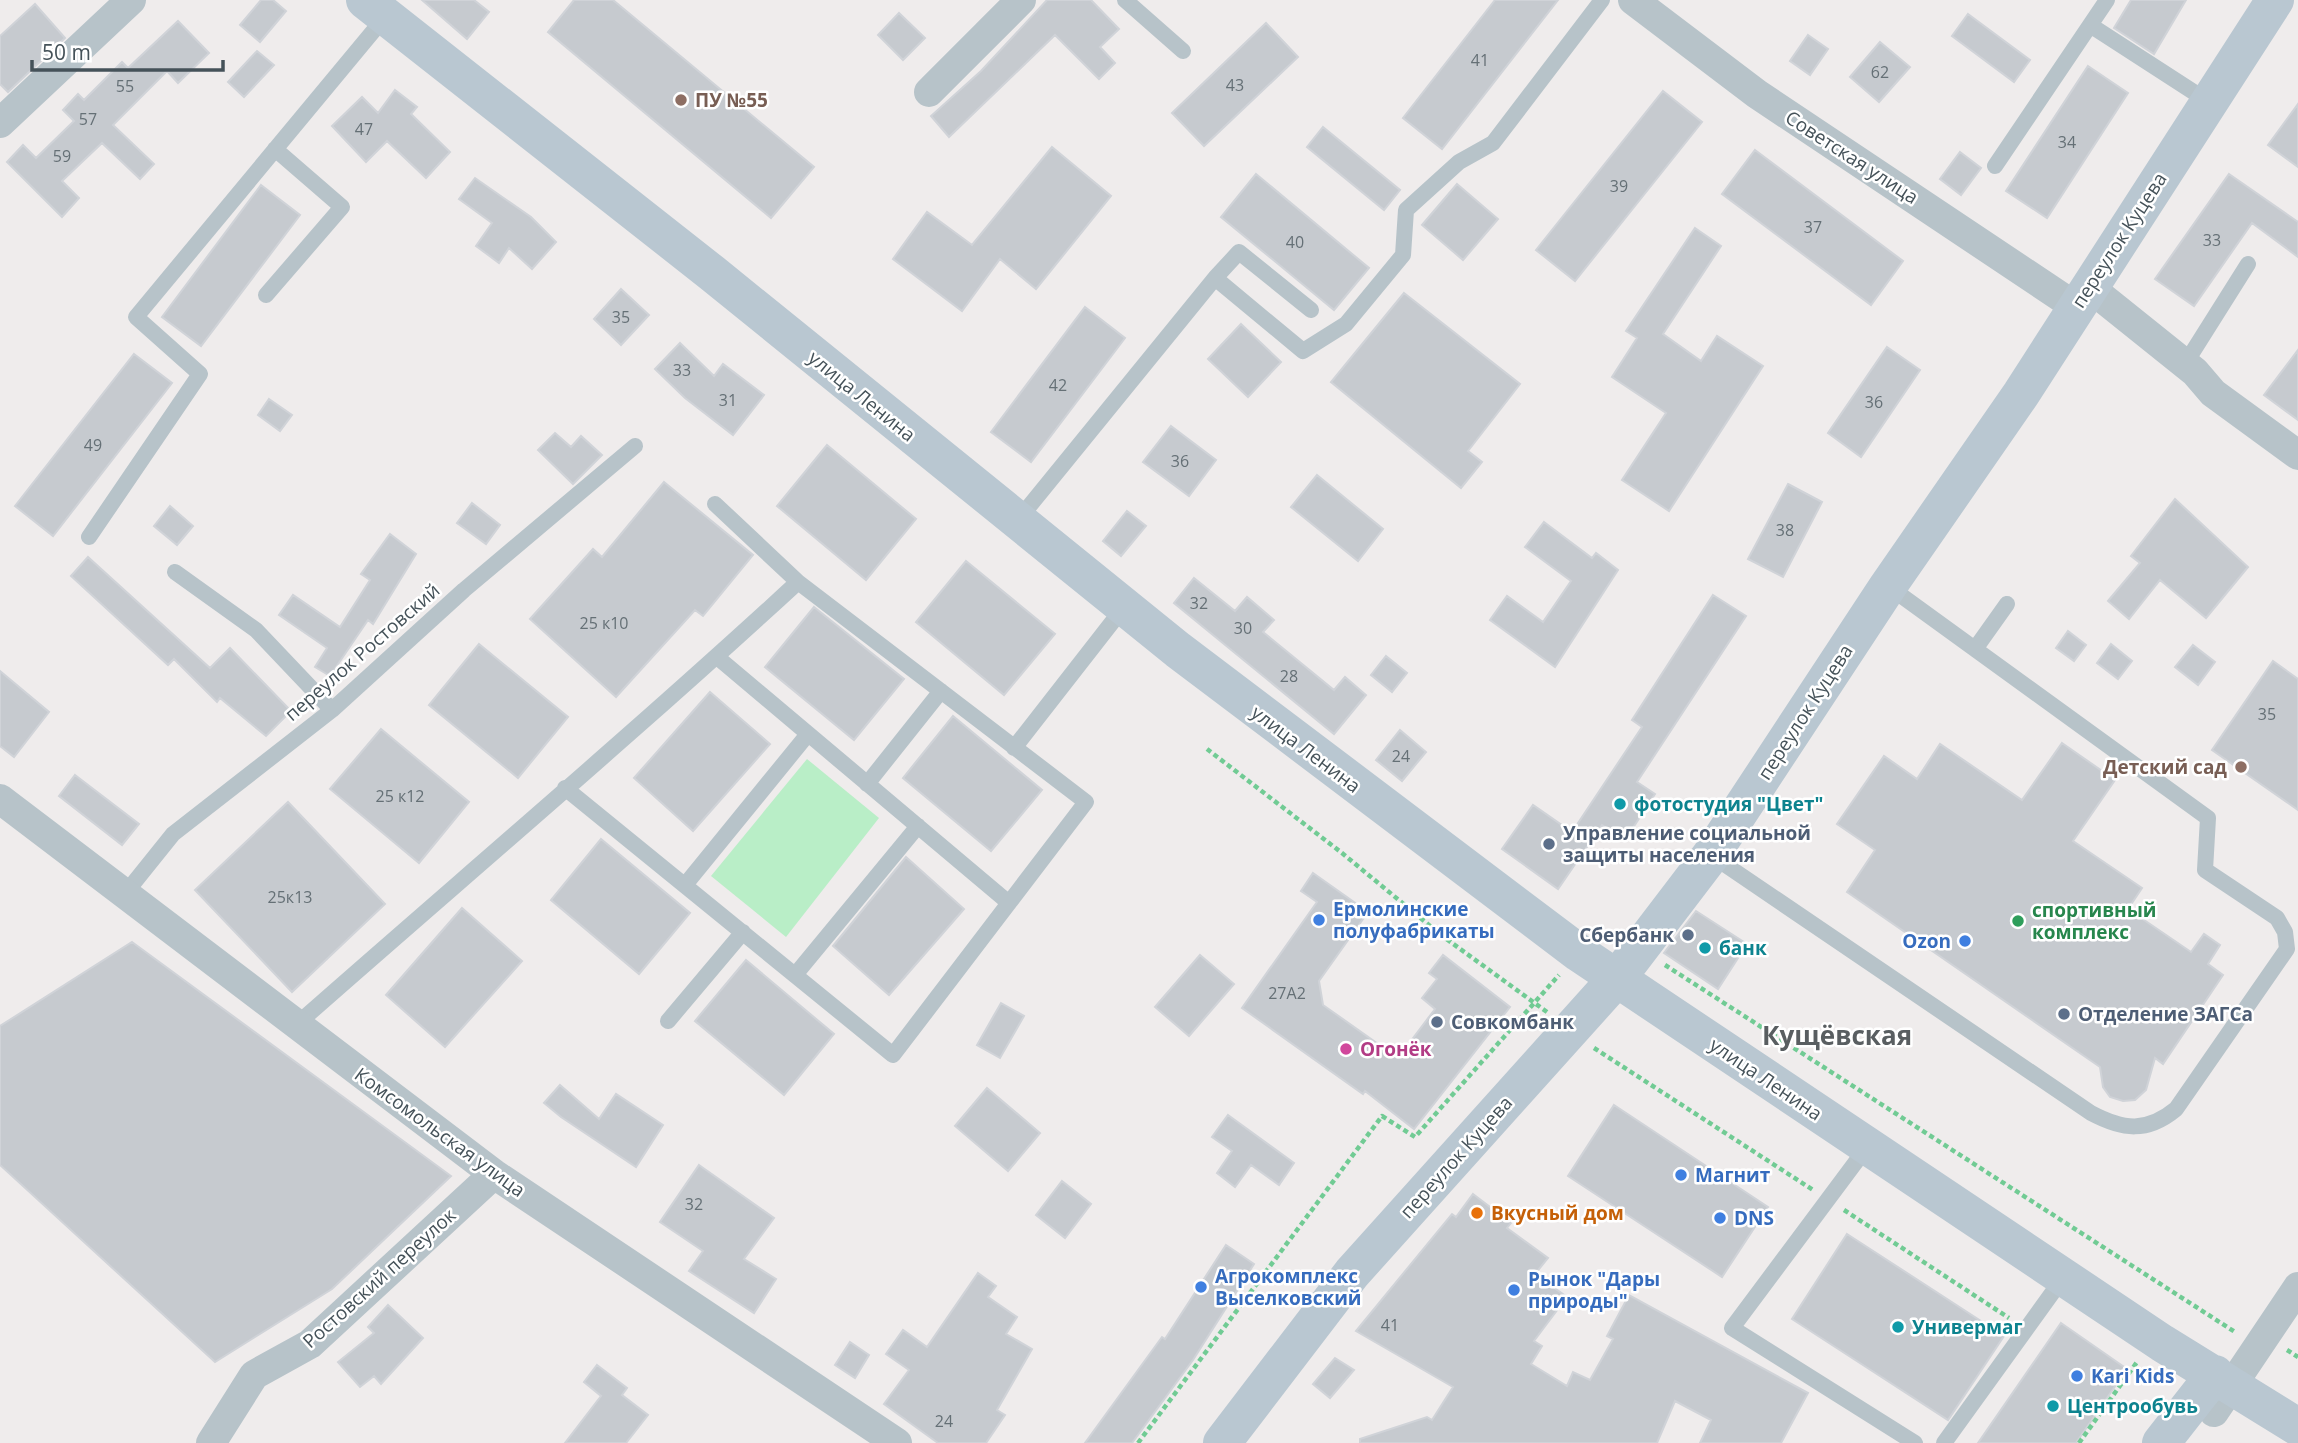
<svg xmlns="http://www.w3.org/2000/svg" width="2298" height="1443" font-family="'Open Sans',sans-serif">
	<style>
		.park { fill: #b9eec7 }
		.building { fill: #c6cacf; stroke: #d0d3d8; stroke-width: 2 }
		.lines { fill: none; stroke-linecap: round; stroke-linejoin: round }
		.path { stroke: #71cb94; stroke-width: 4.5; stroke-dasharray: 5 3.5; stroke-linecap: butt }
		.lane { stroke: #b7c3c9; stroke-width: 16 }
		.street { stroke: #b7c3c9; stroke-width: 30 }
		.secondary { stroke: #b9c7d1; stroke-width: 38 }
		.education-dot { fill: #8d6e63; stroke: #fff; stroke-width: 2.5 }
		.culture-dot { fill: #0f9aa8; stroke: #fff; stroke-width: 2.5 }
		.service-dot { fill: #5c6f8a; stroke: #fff; stroke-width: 2.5 }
		.shop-dot { fill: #3f7fe0; stroke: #fff; stroke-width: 2.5 }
		.leisure-dot { fill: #2e9e5b; stroke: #fff; stroke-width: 2.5 }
		.hotel-dot { fill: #d1479c; stroke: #fff; stroke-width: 2.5 }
		.food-dot { fill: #e8710a; stroke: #fff; stroke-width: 2.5 }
		.labels { text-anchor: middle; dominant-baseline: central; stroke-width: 5; stroke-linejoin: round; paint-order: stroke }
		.number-label { font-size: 16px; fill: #657076 }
		.education-label { font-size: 19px; font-weight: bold; fill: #785e54; stroke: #fff; text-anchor: start }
		.street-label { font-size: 19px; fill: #455259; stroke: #fff }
		.culture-label { font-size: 19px; font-weight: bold; fill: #0d838f; stroke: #fff; text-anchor: start }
		.service-label { font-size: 19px; font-weight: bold; fill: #4e5e75; stroke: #fff; text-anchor: start }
		.shop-label { font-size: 19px; font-weight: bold; fill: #366cbe; stroke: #fff; text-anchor: start }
		.leisure-label { font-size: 19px; font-weight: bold; fill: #27864d; stroke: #fff; text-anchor: start }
		.hotel-label { font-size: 19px; font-weight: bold; fill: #b23c85; stroke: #fff; text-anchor: start }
		.food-label { font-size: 19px; font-weight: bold; fill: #c56008; stroke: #fff; text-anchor: start }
		.district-label { font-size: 26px; font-weight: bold; fill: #595e61; stroke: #fff }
	</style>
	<rect width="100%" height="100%" fill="#efecec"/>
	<path class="park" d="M 807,759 L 879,818 L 786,937 L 711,876 Z"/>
	<path class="building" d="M 261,0 L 273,0 L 286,11 L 260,42 L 240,25 Z
		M 422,0 L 474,0 L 489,12 L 467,39 Z
		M 574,0 L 613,0 L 814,167 L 771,218 L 548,32 Z
		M 1047,0 L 1091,0 L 1119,29 L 1100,47 L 1115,63 L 1099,79 L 1055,35 L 949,137 L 931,116 L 981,71 Z
		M 1495,0 L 1558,0 L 1442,149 L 1403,118 Z
		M 2131,0 L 2186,0 L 2154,54 L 2114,28 Z
		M 35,4 L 65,38 L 8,92 L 0,84 L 0,36 Z
		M 899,13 L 925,38 L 903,60 L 878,35 Z
		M 1968,14 L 2030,60 L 2014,82 L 1952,36 Z
		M 178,21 L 209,53 L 178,83 L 167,71 L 113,125 L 154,164 L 140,179 L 102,143 L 62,181 L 79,198 L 62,217 L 7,162 L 23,145 L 36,158 L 74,121 L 63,110 L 78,94 L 84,100 L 122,62 L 128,68 Z
		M 1266,23 L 1298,57 L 1204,146 L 1172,113 Z
		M 1808,35 L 1828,49 L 1810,75 L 1790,61 Z
		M 1880,42 L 1910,67 L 1879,102 L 1850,77 Z
		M 257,51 L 274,65 L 244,97 L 228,82 Z
		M 2088,66 L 2128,93 L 2047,218 L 2006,191 Z
		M 395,90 L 417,107 L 411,114 L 450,152 L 426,178 L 387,141 L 366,162 L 332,126 L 362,97 L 378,113 Z
		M 1663,91 L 1702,122 L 1575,281 L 1536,250 Z
		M 2298,104 L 2298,167 L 2268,145 Z
		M 1323,127 L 1400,190 L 1384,210 L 1307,147 Z
		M 1052,147 L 1111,196 L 1036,289 L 1000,259 L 962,311 L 893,259 L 927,212 L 972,245 Z
		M 1755,150 L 1903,261 L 1871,305 L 1722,194 Z
		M 1960,152 L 1981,168 L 1961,195 L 1940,179 Z
		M 1256,174 L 1369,268 L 1334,310 L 1221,217 Z
		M 2229,174 L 2298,222 L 2298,257 L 2252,223 L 2194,306 L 2155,279 Z
		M 475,178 L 531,217 L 556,242 L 532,269 L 509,248 L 499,263 L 476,246 L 492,223 L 459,199 Z
		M 1457,184 L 1498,219 L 1463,260 L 1422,225 Z
		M 261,185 L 300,215 L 201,346 L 162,317 Z
		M 1695,228 L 1721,246 L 1663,334 L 1701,361 L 1717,336 L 1763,366 L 1669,511 L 1622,480 L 1666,413 L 1612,377 L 1637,338 L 1626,331 Z
		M 621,289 L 649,315 L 621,345 L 594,319 Z
		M 1404,293 L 1520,384 L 1468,451 L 1482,462 L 1461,488 L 1331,382 Z
		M 1085,307 L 1125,338 L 1031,462 L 991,432 Z
		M 1241,324 L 1281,362 L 1248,397 L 1208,359 Z
		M 680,343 L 714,376 L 723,364 L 764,395 L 733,435 L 685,398 L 655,369 Z
		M 1887,347 L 1920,370 L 1861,457 L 1828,433 Z
		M 2298,350 L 2298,420 L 2264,395 Z
		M 134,354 L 172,383 L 53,536 L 15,506 Z
		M 269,399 L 292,415 L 280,431 L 258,415 Z
		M 1171,426 L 1216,460 L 1189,496 L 1143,462 Z
		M 555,433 L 571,447 L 581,436 L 602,455 L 573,484 L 538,450 Z
		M 827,445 L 916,519 L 866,580 L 777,506 Z
		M 1317,475 L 1383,529 L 1358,561 L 1291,507 Z
		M 664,482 L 753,555 L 703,616 L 695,610 L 616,697 L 530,619 L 593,549 L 602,557 Z
		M 1788,484 L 1822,502 L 1783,577 L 1748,559 Z
		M 2175,499 L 2248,567 L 2206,618 L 2160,580 L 2129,619 L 2108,601 L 2140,563 L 2131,556 Z
		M 472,503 L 500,525 L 486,544 L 457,523 Z
		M 170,506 L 193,526 L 177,545 L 154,526 Z
		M 1127,511 L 1146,526 L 1121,556 L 1103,541 Z
		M 1544,522 L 1592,558 L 1596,553 L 1618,570 L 1555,667 L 1490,620 L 1507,596 L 1543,622 L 1571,581 L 1525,547 Z
		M 390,534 L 416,554 L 373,624 L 368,620 L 330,676 L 315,667 L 327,648 L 279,615 L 293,595 L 340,627 L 370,580 L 361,574 Z
		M 88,557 L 210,668 L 230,648 L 291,711 L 266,736 L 220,698 L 217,702 L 174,659 L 168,665 L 71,576 Z
		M 966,561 L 1055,634 L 1004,695 L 916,622 Z
		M 1194,578 L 1235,611 L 1247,597 L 1274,620 L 1263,632 L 1334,690 L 1345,677 L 1366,695 L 1334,734 L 1174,603 Z
		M 1713,595 L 1746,616 L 1637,782 L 1655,794 L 1625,840 L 1602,825 L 1558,889 L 1502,849 L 1533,805 L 1572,832 L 1642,727 L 1632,720 Z
		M 814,607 L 904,679 L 854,740 L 765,667 Z
		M 2068,631 L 2086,645 L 2074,661 L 2056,648 Z
		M 479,644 L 568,717 L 518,778 L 429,705 Z
		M 2111,644 L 2132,661 L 2118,679 L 2097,663 Z
		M 2193,645 L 2215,662 L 2198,685 L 2175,667 Z
		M 1386,656 L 1407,673 L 1392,692 L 1371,675 Z
		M 2273,661 L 2298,679 L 2298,810 L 2212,750 Z
		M 0,671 L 49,712 L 14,757 L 0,746 Z
		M 710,692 L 770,744 L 693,831 L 634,778 Z
		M 953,716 L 1042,790 L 991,851 L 903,778 Z
		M 381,729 L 469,802 L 419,863 L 330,789 Z
		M 1400,730 L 1426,752 L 1402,781 L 1376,760 Z
		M 2062,743 L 2115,780 L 2073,841 L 2142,888 L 2128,909 L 2191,952 L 2204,934 L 2220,945 L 2208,964 L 2223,975 L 2163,1064 L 2155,1058 L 2146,1090 L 2135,1100 L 2123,1101 L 2110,1097 L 2103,1087 L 2100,1067 L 1847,892 L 1875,850 L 1837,824 L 1884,756 L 1917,779 L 1940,744 L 2022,800 Z
		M 75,775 L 139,824 L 122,845 L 59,796 Z
		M 288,802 L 385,904 L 292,992 L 195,890 Z
		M 601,839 L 690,913 L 639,974 L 551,900 Z
		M 906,857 L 964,909 L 889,995 L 833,946 Z
		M 1313,873 L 1368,912 L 1319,981 L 1323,1005 L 1398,1058 L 1435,1009 L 1422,998 L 1437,979 L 1429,973 L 1443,955 L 1510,1007 L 1414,1129 L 1365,1091 L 1363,1094 L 1242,1008 L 1317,902 L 1301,891 Z
		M 462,908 L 522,961 L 445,1047 L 386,995 Z
		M 1696,911 L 1747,944 L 1718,989 L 1664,953 Z
		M 132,942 L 451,1176 L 332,1289 L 215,1362 L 0,1165 L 0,1026 Z
		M 1200,955 L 1234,984 L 1189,1036 L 1155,1007 Z
		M 746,960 L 834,1034 L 784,1095 L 695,1021 Z
		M 1001,1003 L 1024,1016 L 1000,1058 L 977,1045 Z
		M 560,1085 L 599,1119 L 616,1094 L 663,1125 L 636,1167 L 561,1117 L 544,1103 Z
		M 987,1088 L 1040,1133 L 1008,1171 L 955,1126 Z
		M 1614,1105 L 1768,1207 L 1722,1277 L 1568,1176 Z
		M 1228,1115 L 1294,1163 L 1279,1185 L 1251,1165 L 1235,1187 L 1217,1173 L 1232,1151 L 1212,1137 Z
		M 699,1165 L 774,1218 L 744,1259 L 776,1279 L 754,1313 L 689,1271 L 703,1251 L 660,1222 Z
		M 1062,1181 L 1091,1204 L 1065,1238 L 1036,1215 Z
		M 1473,1194 L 1511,1223 L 1507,1228 L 1548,1258 L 1535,1274 L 1567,1297 L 1534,1341 L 1542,1346 L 1531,1364 L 1567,1386 L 1573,1372 L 1590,1380 L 1613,1339 L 1607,1336 L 1629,1295 L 1808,1393 L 1781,1443 L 1700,1443 L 1711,1420 L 1675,1401 L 1657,1443 L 1360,1443 L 1360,1439 L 1427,1417 L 1432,1420 L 1453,1387 L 1356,1331 L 1452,1214 L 1456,1217 Z
		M 1847,1234 L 2004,1336 L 1948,1420 L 1792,1319 Z
		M 1226,1245 L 1254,1264 L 1193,1360 L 1132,1443 L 1085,1443 L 1162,1337 L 1165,1339 Z
		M 978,1273 L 996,1286 L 988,1297 L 1017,1317 L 1006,1334 L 1032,1349 L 997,1410 L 1005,1415 L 986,1443 L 938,1443 L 884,1404 L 909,1370 L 886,1354 L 903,1330 L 927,1347 Z
		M 388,1305 L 423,1338 L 381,1384 L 374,1376 L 360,1387 L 338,1362 L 374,1333 L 368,1327 Z
		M 2061,1323 L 2127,1369 L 2076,1443 L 1978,1443 Z
		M 850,1342 L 869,1355 L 855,1378 L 835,1365 Z
		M 1335,1358 L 1354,1370 L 1330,1398 L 1313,1384 Z
		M 597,1365 L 627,1388 L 622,1395 L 648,1415 L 626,1443 L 565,1443 L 601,1396 L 584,1382 Z"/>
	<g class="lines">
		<path class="path" d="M 1207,749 L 1342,853 L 1441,935 L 1547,1012
			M 1665,965 L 2235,1332
			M 1594,1048 L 1813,1190
			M 1844,1210 L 2009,1318
			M 2287,1350 L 2298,1357
			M 1138,1443 L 1382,1116 L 1415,1137 L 1559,975
			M 2079,1443 L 2137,1362"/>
		<path class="lane" d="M 1125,0 L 1183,51
			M 2090,25 L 2209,102
			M 1995,166 L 2107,0
			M 1215,278 L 1239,252 L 1311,310
			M 266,295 L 342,207 L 275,149
			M 2185,364 L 2248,264
			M 715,504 L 798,582
			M 1018,520 L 1215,278 L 1303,351 L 1346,324 L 1403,255 L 1406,210 L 1459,162 L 1493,143 L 1602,0
			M 89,537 L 200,374 L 136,317 L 385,17
			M 175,572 L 256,630 L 332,710
			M 1975,649 L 2007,604
			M 717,657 L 1009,903
			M 1014,748 L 1124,607
			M 867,784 L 941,691
			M 1711,855 L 2091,1113 C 2123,1130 2147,1133 2176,1109 L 2287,949 L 2285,932 L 2277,918 L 2205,870 L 2208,818 L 1888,586
			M 685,885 L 808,734
			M 124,895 L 173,834 L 332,710 L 464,590 L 635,446
			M 795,975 L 918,826
			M 668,1021 L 743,932
			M 296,1025 C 464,877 634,733 798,582 L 1086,802 L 893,1055 L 565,788
			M 1867,1147 L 1732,1328 L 1915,1443
			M 1944,1443 L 2063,1278"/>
		<path class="street" d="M 1633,0 L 1757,94 L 2076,307
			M 929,92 L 1021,0
			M 0,123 L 131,0
			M 2089,287 L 2195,372 L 2213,393 L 2298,455
			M 0,799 L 494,1174 L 897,1443
			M 2214,1412 L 2298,1287
			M 211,1443 L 254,1375 L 310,1344 L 494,1174"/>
		<path class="secondary" d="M 365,0 L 712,273 L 1178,650 L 1579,953 L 2162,1343 L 2298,1427
			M 1222,1443 L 1352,1273 L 1618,977 L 1711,855 L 1888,586 L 2021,394 L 2275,0
			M 2161,1443 L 2215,1374"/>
	</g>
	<g class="education-dot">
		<circle cx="681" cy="100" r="7"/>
		<circle cx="2241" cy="767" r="7"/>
	</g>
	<g class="culture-dot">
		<circle cx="1620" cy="804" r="7"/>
		<circle cx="1705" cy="948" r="7"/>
		<circle cx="1898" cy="1327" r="7"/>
		<circle cx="2053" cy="1406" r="7"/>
	</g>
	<g class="service-dot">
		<circle cx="1549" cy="844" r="7"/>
		<circle cx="1688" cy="935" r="7"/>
		<circle cx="2064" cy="1014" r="7"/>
		<circle cx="1437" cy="1022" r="7"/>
	</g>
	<g class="shop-dot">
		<circle cx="1319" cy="920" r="7"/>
		<circle cx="1965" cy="941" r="7"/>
		<circle cx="1681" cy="1175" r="7"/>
		<circle cx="1720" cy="1218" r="7"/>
		<circle cx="1201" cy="1287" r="7"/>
		<circle cx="1514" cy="1290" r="7"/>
		<circle cx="2077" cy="1376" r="7"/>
	</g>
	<circle class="leisure-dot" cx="2018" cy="921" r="7"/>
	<circle class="hotel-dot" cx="1346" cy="1049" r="7"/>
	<circle class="food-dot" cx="1477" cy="1213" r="7"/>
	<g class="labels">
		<g class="number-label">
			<text x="1480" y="60">41</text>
			<text x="1880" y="72">62</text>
			<text x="1235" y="85">43</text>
			<text x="125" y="86">55</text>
			<text x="88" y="119">57</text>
			<text x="364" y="129">47</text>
			<text x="2067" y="142">34</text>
			<text x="62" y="156">59</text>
			<text x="1619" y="186">39</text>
			<text x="1813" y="227">37</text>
			<text x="2212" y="240">33</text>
			<text x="1295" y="242">40</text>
			<text x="621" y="317">35</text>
			<text x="682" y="370">33</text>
			<text x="1058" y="385">42</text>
			<text x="728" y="400">31</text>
			<text x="1874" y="402">36</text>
			<text x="93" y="445">49</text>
			<text x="1180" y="461">36</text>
			<text x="1785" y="530">38</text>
			<text x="1199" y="603">32</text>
			<text x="604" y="623">25 к10</text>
			<text x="1243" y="628">30</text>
			<text x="1289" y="676">28</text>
			<text x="2267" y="714">35</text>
			<text x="1401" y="756">24</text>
			<text x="400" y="796">25 к12</text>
			<text x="290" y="897">25к13</text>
			<text x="1287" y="993">27А2</text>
			<text x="694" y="1204">32</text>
			<text x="1390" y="1325">41</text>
			<text x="944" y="1421">24</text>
		</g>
		<g class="education-label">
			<text x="695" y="100">ПУ №55</text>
			<text x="2227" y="767" text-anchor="end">Детский сад</text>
		</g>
		<g class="street-label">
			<text transform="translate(1852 157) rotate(33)">Советская улица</text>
			<text transform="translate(2119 240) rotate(-57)">переулок Куцева</text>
			<text transform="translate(862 396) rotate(39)">улица Ленина</text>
			<text transform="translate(362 652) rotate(-41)">переулок Ростовский</text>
			<text transform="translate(1805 712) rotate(-57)">переулок Куцева</text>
			<text transform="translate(1306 749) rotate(37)">улица Ленина</text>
			<text transform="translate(1766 1079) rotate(34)">улица Ленина</text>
			<text transform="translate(440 1132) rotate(36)">Комсомольская улица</text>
			<text transform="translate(1456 1157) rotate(-48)">переулок Куцева</text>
			<text transform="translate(379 1278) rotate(-42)">Ростовский переулок</text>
		</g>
		<g class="culture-label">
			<text x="1634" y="804">фотостудия "Цвет"</text>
			<text x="1719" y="948">банк</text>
			<text x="1912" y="1327">Универмаг</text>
			<text x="2067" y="1406">Центрообувь</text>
		</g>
		<g class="service-label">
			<text x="1563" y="833">Управление социальной<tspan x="1563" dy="22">защиты населения</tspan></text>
			<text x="1674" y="935" text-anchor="end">Сбербанк</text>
			<text x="2078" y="1014">Отделение ЗАГСа</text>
			<text x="1451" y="1022">Совкомбанк</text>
		</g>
		<g class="shop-label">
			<text x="1333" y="909">Ермолинские<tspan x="1333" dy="22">полуфабрикаты</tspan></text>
			<text x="1951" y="941" text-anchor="end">Ozon</text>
			<text x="1695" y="1175">Магнит</text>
			<text x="1734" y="1218">DNS</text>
			<text x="1215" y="1276">Агрокомплекс<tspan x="1215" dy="22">Выселковский</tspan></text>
			<text x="1528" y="1279">Рынок "Дары<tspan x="1528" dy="22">природы"</tspan></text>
			<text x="2091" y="1376">Kari Kids</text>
		</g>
		<g class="leisure-label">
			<text x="2032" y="910">спортивный<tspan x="2032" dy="22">комплекс</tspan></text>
		</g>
		<g class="hotel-label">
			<text x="1360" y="1049">Огонёк</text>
		</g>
		<g class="food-label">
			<text x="1491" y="1213">Вкусный дом</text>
		</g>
		<g class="district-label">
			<text x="1837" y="1035">Кущёвская</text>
		</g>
	</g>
	<path d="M32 60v10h191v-10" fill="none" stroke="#455259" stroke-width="3.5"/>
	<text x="42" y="60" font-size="21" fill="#455259" stroke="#ffffff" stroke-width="5" paint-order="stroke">50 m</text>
</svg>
